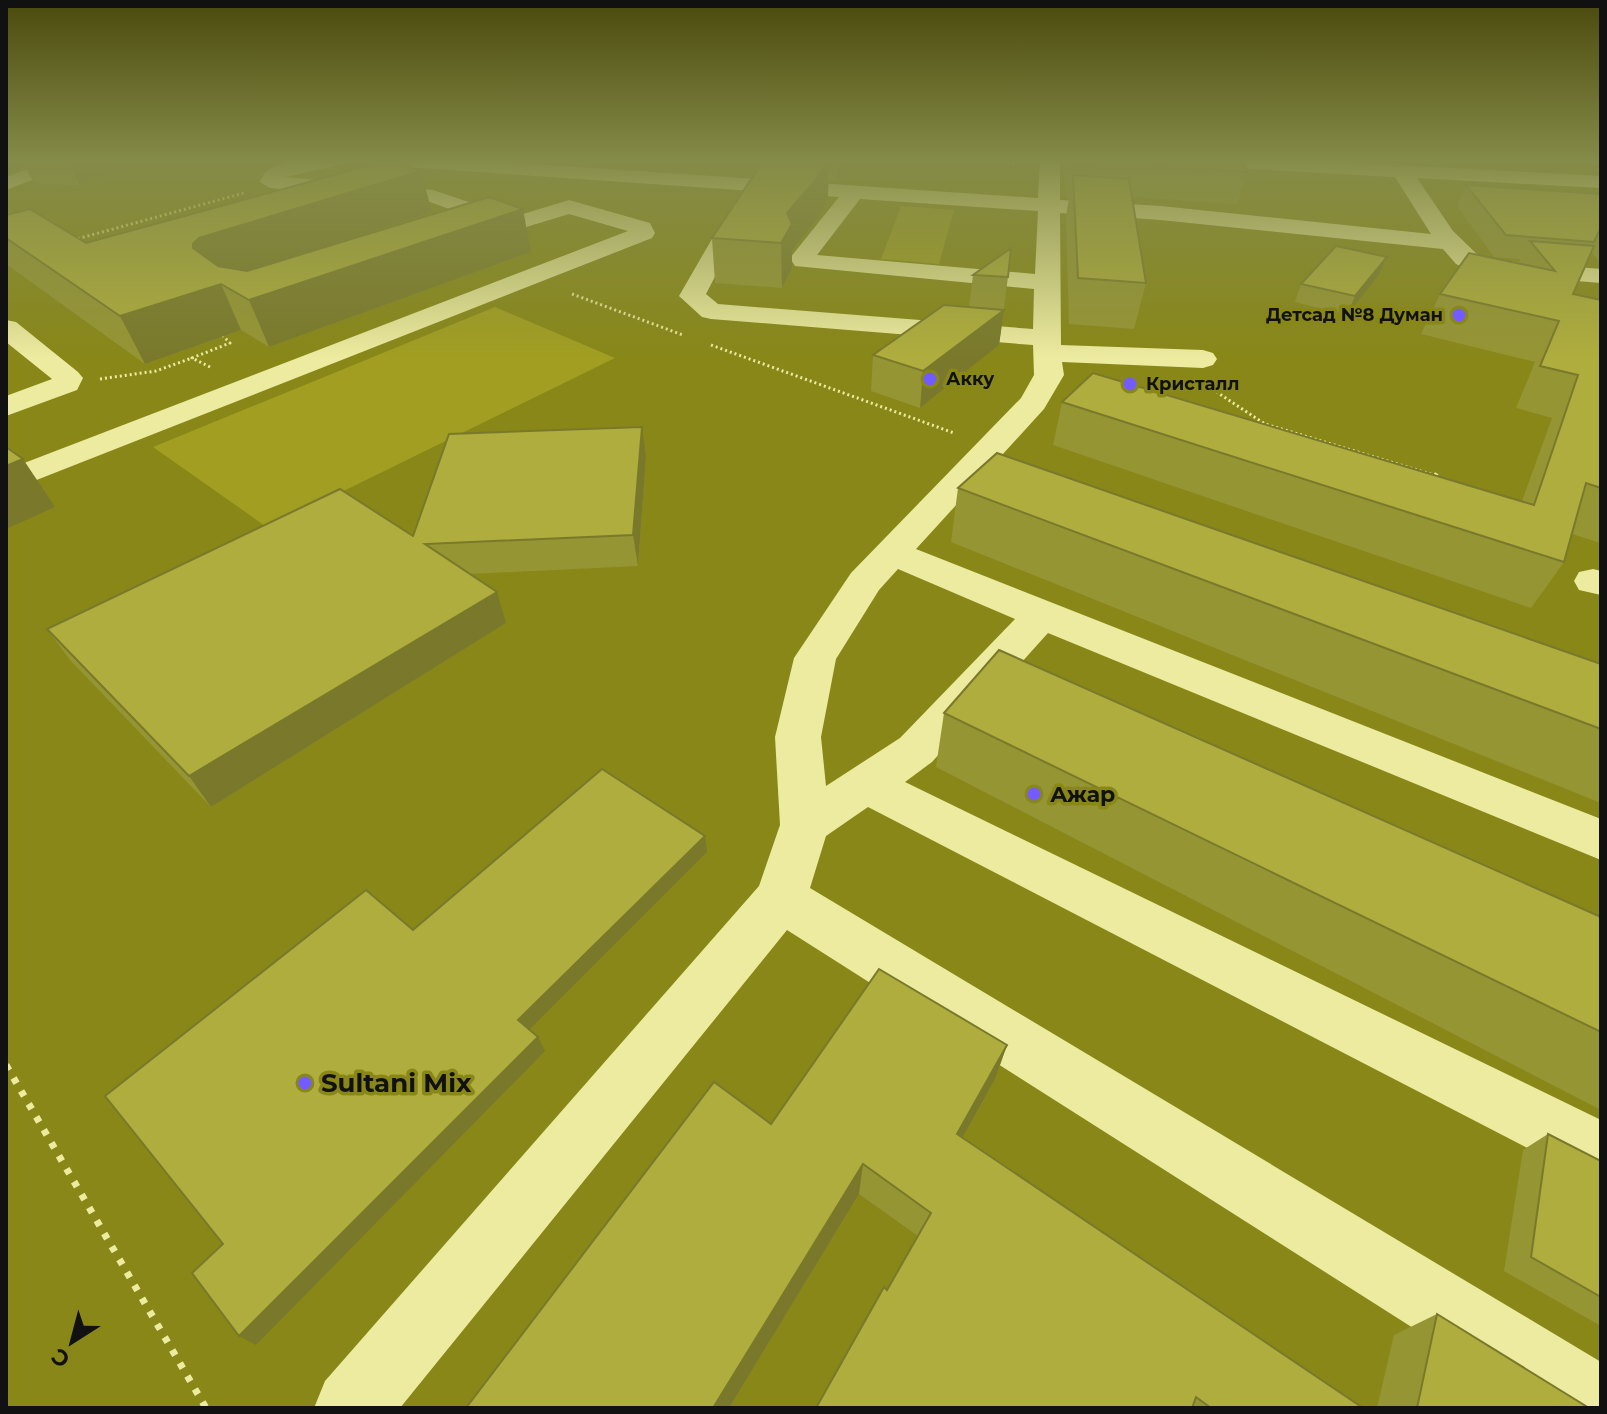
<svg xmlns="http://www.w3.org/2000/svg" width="1607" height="1414" font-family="Montserrat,sans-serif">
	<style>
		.green { fill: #a19e21 }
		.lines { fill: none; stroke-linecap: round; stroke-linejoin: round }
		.path-far2 { stroke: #edeba0; stroke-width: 3; stroke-dasharray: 2 3; stroke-linecap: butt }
		.path-far1 { stroke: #edeba0; stroke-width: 4; stroke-dasharray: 4 5; stroke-linecap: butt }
		.path { stroke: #edeba0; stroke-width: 7; stroke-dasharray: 6 9; stroke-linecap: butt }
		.minor { fill: #edeba0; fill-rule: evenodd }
		.wall { fill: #969534 }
		.shaded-wall { fill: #7a792b }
		.building { fill: #afad3d; stroke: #7a792b; stroke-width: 2 }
		.poi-dot { fill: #735cff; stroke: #888718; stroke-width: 3 }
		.labels { text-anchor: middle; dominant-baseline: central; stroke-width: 7; stroke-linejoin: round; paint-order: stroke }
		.far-poi-label { font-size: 18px; font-weight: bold; fill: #111; stroke: #888718; text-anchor: start }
		.poi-label { font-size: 22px; font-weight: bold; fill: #111; stroke: #888718; text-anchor: start }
		.near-poi-label { font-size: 26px; font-weight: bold; fill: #111; stroke: #888718; text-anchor: start }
	</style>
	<rect width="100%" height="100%" fill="#888718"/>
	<path class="green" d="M 901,206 L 954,210 L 939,264 L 881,259 Z
		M 495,307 L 615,358 L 268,528 L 153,447 Z"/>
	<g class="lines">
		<path class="path-far2" d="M 962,160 L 1017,164
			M 73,240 L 244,193
			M 572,294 L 683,335
			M 711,345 L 954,433
			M 210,367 L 192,358 L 230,343 L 221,334
			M 100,379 L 156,371 L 192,358
			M 1212,389 L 1265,424 L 1437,476"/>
		<path class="path-far1" d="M 1434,474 L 1439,477"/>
		<path class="path" d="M 6,1065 L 206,1408"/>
		<path class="minor" d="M 50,160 L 77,160 L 74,164 L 6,190 L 6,177 Z
			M 302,160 L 347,160 L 344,164 L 285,177 L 433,190 L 513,217 L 569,200 L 650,223 L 655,233 L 652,238 L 6,492 L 6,470 L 628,231 L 569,214 L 467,245 L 459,243 L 455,238 L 459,233 L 490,224 L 430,202 L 270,188 L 260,182 C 266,164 285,163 302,160 Z
			M 381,160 L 475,160 L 1038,198 L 1040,160 L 1060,160 L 1060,200 L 1161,206 L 1431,234 L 1395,177 L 1201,166 L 1191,160 L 1306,160 L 1601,176 L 1601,188 L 1417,178 L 1453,231 L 1482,259 L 1601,269 L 1601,283 L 1476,273 L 1456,264 L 1443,249 L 1161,220 L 1060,213 L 1061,345 L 1203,350 L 1213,353 L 1217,359 L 1213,365 L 1203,368 L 1062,362 L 1064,375 L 1044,409 L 916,549 L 1601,819 L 1601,860 L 1048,633 L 932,762 L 905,782 L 1601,1120 L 1601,1186 L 868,807 L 826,836 L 810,888 L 1601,1362 L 1601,1408 L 1539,1408 L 787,930 L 400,1408 L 314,1408 L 325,1381 L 759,886 L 780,825 L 775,737 L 794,658 L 851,573 L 1021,398 L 1034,375 L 1033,345 L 711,319 L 702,317 L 679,296 L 716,232 L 719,227 L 735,227 L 738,232 L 706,294 L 718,304 L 1033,329 L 1034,289 L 795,266 L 790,258 L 839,197 L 391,166 ZM 860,199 L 1038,211 L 1035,274 L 817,255 ZM 898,569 L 1015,619 L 900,738 L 826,786 L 821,737 L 836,659 L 879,590 Z
			M 6,320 L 16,322 L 78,372 L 83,378 L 77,390 L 6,416 L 6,396 L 52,379 L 6,342 Z
			M 1593,569 L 1601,571 L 1601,595 L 1579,590 L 1574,581 L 1579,572 Z"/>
	</g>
	<path class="wall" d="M 6,160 L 137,160 L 80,186 L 34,183 L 25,166 Z
		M 764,160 L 845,160 L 845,166 L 837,181 L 828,181 L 828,199 L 818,218 L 792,250 L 792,268 L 782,288 L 715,283 L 712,238 Z
		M 1064,160 L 1243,160 L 1247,172 L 1237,204 L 1132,197 L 1146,283 L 1134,329 L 1069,324 L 1066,216 L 1069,198 L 1065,197 Z
		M 1466,185 L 1601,194 L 1601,263 L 1591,252 L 1573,294 L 1601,300 L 1601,543 L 1572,534 L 1564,562 L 1531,608 L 1053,445 L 1062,402 L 1522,501 L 1552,418 L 1516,408 L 1535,362 L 1421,334 L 1440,294 L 1518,263 L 1520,259 L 1494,257 L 1457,206 Z
		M 432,212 L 321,248 L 531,252 L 269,347 L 241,330 L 145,364 L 6,264 L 6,215 L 86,243 Z
		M 1387,257 L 1379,275 L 1347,315 L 1295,302 L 1301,284 Z
		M 973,275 L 1008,277 L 999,345 L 920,408 L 871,391 L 873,355 L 969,307 Z
		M 646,457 L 638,566 L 470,574 L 506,623 L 211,807 L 70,660 L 47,629 L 413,536 Z
		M 958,488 L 1601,664 L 1601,803 L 951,542 Z
		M 944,713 L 1601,917 L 1601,1110 L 936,767 Z
		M 1007,1045 L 995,1079 L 963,1137 L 1363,1408 L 816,1408 L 887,1290 L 918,1236 L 859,1194 L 729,1408 L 466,1408 L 771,1124 Z
		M 1548,1134 L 1601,1161 L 1601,1326 L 1504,1271 L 1523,1150 Z
		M 1437,1314 L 1589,1408 L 1377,1408 L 1394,1335 Z"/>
	<path class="shaded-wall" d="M 6,160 L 22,160 L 25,166 L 6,174 Z
		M 67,160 L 137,160 L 80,186 Z
		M 829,160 L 828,199 L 818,218 L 792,250 L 792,268 L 782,288 L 781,243 L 787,213 Z
		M 838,160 L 845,160 L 845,166 L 837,181 Z
		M 421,171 L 432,212 L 218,282 L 221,284 L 241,330 L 145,364 L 120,316 L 193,248 L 193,244 L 199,238 Z
		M 523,209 L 531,252 L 269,347 L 249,300 Z
		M 1387,257 L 1379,275 L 1347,315 L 1355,296 Z
		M 1004,310 L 999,345 L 920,408 L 923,371 Z
		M 642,427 L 646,457 L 638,566 L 633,535 Z
		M 23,459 L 55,507 L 6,529 L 6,466 Z
		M 497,592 L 506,623 L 211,807 L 189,776 Z
		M 705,836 L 707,852 L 525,1034 L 518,1020 Z
		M 538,1037 L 545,1051 L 256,1345 L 239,1336 Z
		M 1007,1045 L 995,1079 L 948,1164 L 957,1134 Z
		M 863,1164 L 859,1194 L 729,1408 L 713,1408 Z"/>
	<path class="building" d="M 764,160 L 828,160 L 818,177 L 787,213 L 792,224 L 781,243 L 712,238 Z
		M 1071,160 L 1243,160 L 1247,172 L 1124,164 L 1124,168 L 1071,166 Z
		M 382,162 L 402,163 L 421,171 L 199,238 L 193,244 L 193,248 L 218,266 L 247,271 L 489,197 L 523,209 L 249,300 L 221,284 L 120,316 L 6,238 L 6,215 L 30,209 L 86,243 Z
		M 1073,175 L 1129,179 L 1146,283 L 1078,278 Z
		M 1466,185 L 1601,194 L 1601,227 L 1594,242 L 1506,235 Z
		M 1530,241 L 1594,246 L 1573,294 L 1601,300 L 1601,488 L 1586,483 L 1564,562 L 1062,402 L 1093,373 L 1534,505 L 1578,375 L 1540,366 L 1559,321 L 1440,294 L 1469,253 L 1555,271 Z
		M 1336,246 L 1387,257 L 1355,296 L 1301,284 Z
		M 1011,248 L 1008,277 L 973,275 Z
		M 944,305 L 1004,310 L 923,371 L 873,355 Z
		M 642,427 L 633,535 L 425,544 L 497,592 L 189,776 L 47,629 L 340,489 L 413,536 L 449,434 Z
		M 6,447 L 23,459 L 6,466 Z
		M 997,453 L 1601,664 L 1601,729 L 958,488 Z
		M 999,650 L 1601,917 L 1601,1032 L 944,713 Z
		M 602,769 L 705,836 L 518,1020 L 538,1037 L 239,1336 L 192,1273 L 223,1244 L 105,1096 L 366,890 L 413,930 Z
		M 879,969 L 1007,1045 L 957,1134 L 1363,1408 L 1211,1408 L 1196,1397 L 1192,1408 L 816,1408 L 884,1287 L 887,1290 L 931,1213 L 863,1164 L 713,1408 L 466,1408 L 714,1082 L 771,1124 Z
		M 1548,1134 L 1601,1161 L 1601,1297 L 1531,1257 Z
		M 1437,1314 L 1589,1408 L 1417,1408 Z"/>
	<linearGradient id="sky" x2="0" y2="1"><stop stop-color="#4b4a0d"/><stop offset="0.45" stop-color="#858b48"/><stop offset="1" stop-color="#858b48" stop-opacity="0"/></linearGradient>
	<rect width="1607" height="358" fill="url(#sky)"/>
	<g class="poi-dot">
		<circle cx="1459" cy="315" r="8"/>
		<circle cx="930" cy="379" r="8"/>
		<circle cx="1130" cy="384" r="8"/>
		<circle cx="1034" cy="794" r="8"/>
		<circle cx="305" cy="1083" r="8"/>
	</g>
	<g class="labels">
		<g class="far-poi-label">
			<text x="1443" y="315" text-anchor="end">Детсад №8 Думан</text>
			<text x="946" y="379">Акку</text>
			<text x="1146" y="384">Кристалл</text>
		</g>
		<g class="poi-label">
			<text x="1050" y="794">Ажар</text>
		</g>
		<g class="near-poi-label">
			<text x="321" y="1083">Sultani Mix</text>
		</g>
	</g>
	<rect width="1607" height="1414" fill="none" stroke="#111111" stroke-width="16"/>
	<g transform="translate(72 1342) rotate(216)" stroke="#888718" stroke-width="6" paint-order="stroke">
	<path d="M0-6L14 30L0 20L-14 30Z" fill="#111111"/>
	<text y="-12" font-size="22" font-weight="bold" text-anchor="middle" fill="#111111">С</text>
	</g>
</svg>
